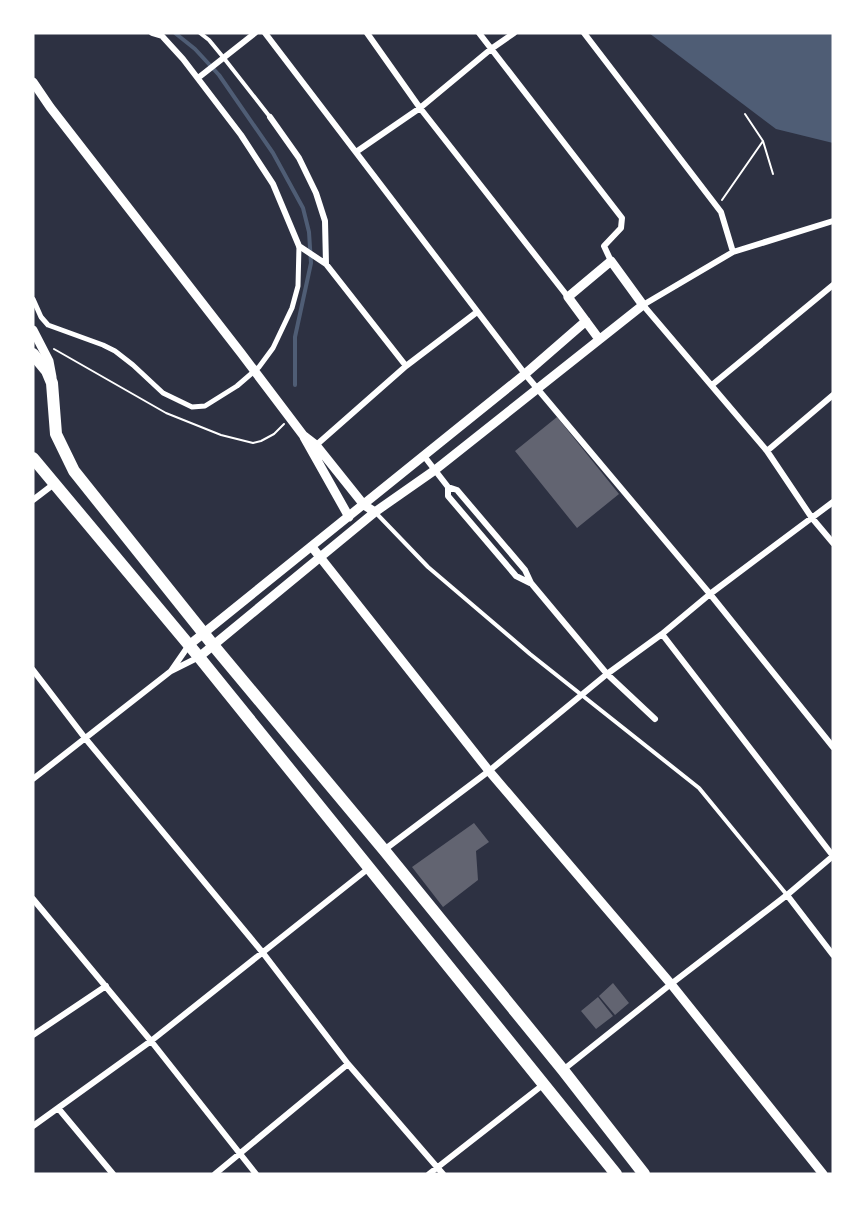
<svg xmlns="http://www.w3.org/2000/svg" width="866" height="1207" font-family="'Roboto Serif',serif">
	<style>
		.water { fill: #4f5d75 }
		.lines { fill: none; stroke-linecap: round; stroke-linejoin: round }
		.stream { stroke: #4f5d75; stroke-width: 4 }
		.building { fill: #626471 }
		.path { stroke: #fff; stroke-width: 2 }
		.service { stroke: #fff; stroke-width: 4 }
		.pedestrian { stroke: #fff; stroke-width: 5 }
		.minor { stroke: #fff; stroke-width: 6 }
		.tertiary { stroke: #fff; stroke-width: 9 }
		.primary { stroke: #fff; stroke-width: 12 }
	</style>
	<rect width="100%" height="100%" fill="#2d3142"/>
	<path class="water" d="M 649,33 L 833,33 L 833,143 L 776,129 Z"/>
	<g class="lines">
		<path class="stream" d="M 175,33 L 195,49 L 219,75 L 273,153 L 303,208 L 309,232 L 311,263 L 295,337 L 295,385"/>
	</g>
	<path class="building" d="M 557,417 L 619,494 L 577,528 L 515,451 Z
		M 474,823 L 489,842 L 476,851 L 478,880 L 443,907 L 412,867 Z
		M 613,983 L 629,1003 L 615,1015 L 599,996 Z
		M 598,997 L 613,1016 L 596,1029 L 581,1011 Z"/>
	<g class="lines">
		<path class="path" d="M 745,114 L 763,141 L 773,174
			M 722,200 L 763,141
			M 54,349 L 166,413 L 221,435 L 253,443 L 261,441 L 274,434 L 284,424"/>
		<path class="service" d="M 200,33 L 209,40 L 223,57 L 270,117
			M 376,513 L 428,567 L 530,654 L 699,788 L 787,895"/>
		<path class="pedestrian" d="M 33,299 L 41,317 L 48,325 L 103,345 L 115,351 L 133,365 L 163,393 L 192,407 L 205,406 L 237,386 L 259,367 L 273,348 L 292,308 L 298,286 L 299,246"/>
		<path class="minor" d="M 152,33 L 162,36 L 183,59 L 241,135 L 273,184 L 299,246 L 326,264 L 406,366
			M 265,33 L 525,374 L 710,594 L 833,747
			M 367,33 L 420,108 L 568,297
			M 479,33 L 622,218 L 621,228 L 604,246 L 611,261
			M 584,33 L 721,212 L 733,252
			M 198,78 L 255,33
			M 270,117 L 299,158 L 316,193 L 325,221 L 326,264
			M 356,152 L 420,108 L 491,49 L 514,33
			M 833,221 L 733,252 L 643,305 L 767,451 L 812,518 L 833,543
			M 712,385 L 833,285
			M 314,447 L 406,366 L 477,312
			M 767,451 L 833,395
			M 424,456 L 448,487 L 448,496 L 516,576 L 530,583
			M 448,487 L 457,490 L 525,570 L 531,583 L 607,674 L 655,719
			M 33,500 L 54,484
			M 662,634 L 833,856
			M 33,670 L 85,738 L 263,953 L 348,1064 L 443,1174
			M 171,671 L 189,645
			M 33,779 L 171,671 L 199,657
			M 384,850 L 489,771 L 607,674 L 662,634 L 710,594 L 833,502
			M 787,895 L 833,955
			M 33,899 L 151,1041 L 256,1174
			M 33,1035 L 106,986
			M 563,1070 L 671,984 L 787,895 L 833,856
			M 58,1108 L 113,1174
			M 33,1126 L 151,1041 L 369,868
			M 215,1174 L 348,1064
			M 429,1174 L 544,1084"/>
		<path class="tertiary" d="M 33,82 L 50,107 L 241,353 L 303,435 L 316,445 L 364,505 L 375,512
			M 33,330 L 49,361 L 52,377
			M 304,437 L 349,517
			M 312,547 L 489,771 L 671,984 L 823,1174
			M 189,645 L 525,374 L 586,321
			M 199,657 L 375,512 L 435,470 L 643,305 L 611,261 L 568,297 L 599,339"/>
		<path class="primary" d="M 33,354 L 47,371 L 52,383 L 56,434 L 74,471 L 213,645 L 384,850 L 563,1070 L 644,1174
			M 33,458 L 199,657 L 616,1174"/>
	</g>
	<rect width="866" height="1207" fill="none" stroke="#ffffff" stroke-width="69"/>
</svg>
